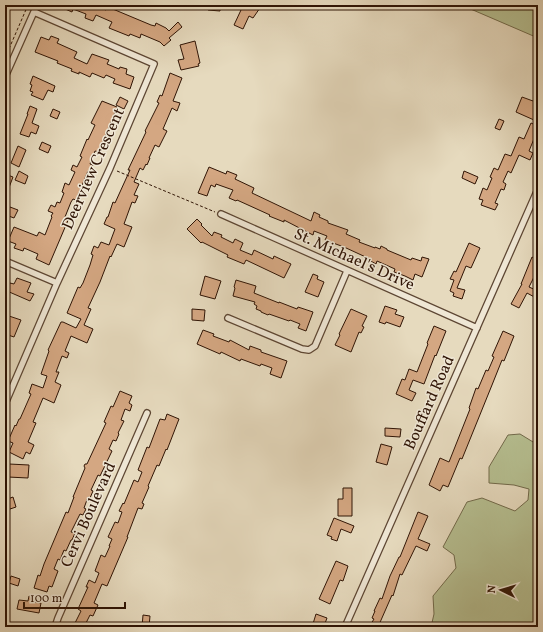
<svg xmlns="http://www.w3.org/2000/svg" width="543" height="632" font-family="Vollkorn,serif">
	<style>
		.green { fill: #b6bf91; stroke: #726a4b }
		.building { fill: #d4a782; stroke: #2f1405 }
		.lines { fill: none; stroke-linecap: round; stroke-linejoin: round }
		.minor-casing { stroke: #5d4633; stroke-width: 8 }
		.path { stroke: #2f1405; stroke-width: 1; stroke-dasharray: 3 2; stroke-linecap: butt }
		.minor { stroke: #efe7d5; stroke-width: 5.5 }
		.labels { text-anchor: middle; dominant-baseline: central; stroke-width: 3; stroke-linejoin: round; paint-order: stroke }
		.street-label { font-size: 16px; fill: #2f1405; stroke: #efe7d5 }
	</style>
	<rect width="100%" height="100%" fill="#e6dabe"/>
	<filter id="stains"><feTurbulence type="fractalNoise" baseFrequency=".005" numOctaves="4"/><feColorMatrix values="0 0 0 0 .2 0 0 0 0 .09 0 0 0 0 .02 0 0 0 .5 -.17"/></filter>
	<radialGradient id="worn" r=".72"><stop offset=".6" stop-color="#630" stop-opacity="0"/><stop offset="1" stop-color="#630" stop-opacity=".3"/></radialGradient>
	<path class="green" d="M 462,5 L 538,5 L 538,38 L 466,7 Z
		M 520,434 L 538,445 L 538,627 L 431,627 L 434,614 L 433,596 L 456,568 L 454,555 L 443,547 L 467,502 L 482,498 L 515,511 L 528,500 L 529,489 L 514,485 L 489,483 L 489,467 L 508,435 Z"/>
	<path class="building" d="M 56,5 L 92,5 L 106,10 L 108,7 L 151,25 L 155,26 L 156,23 L 166,28 L 169,31 L 178,22 L 182,27 L 169,38 L 171,40 L 164,46 L 160,42 L 141,34 L 140,38 L 130,34 L 129,36 L 109,28 L 112,22 L 96,15 L 93,21 L 85,18 L 86,14 L 73,9 L 72,12 Z
		M 209,5 L 220,5 L 220,11 L 208,10 Z
		M 233,5 L 262,5 L 253,18 L 249,16 L 243,29 L 234,25 L 241,10 Z
		M 51,36 L 59,39 L 57,43 L 77,52 L 74,58 L 87,64 L 92,54 L 109,60 L 107,64 L 119,69 L 120,67 L 127,69 L 126,74 L 134,77 L 130,89 L 113,83 L 115,79 L 106,75 L 104,78 L 92,73 L 90,77 L 79,72 L 79,74 L 71,71 L 72,69 L 57,63 L 58,61 L 35,52 L 41,37 L 49,40 Z
		M 195,41 L 200,63 L 198,64 L 199,66 L 181,70 L 178,60 L 184,59 L 180,45 Z
		M 170,73 L 182,78 L 173,101 L 180,103 L 177,111 L 172,108 L 163,129 L 167,131 L 159,147 L 155,145 L 149,158 L 150,158 L 147,165 L 146,164 L 143,170 L 140,168 L 134,182 L 139,184 L 134,195 L 138,196 L 135,203 L 132,202 L 124,224 L 132,227 L 124,247 L 117,244 L 111,257 L 110,256 L 100,282 L 88,308 L 91,309 L 84,325 L 93,329 L 87,343 L 71,336 L 65,351 L 69,353 L 67,358 L 62,356 L 56,372 L 59,372 L 55,382 L 61,385 L 54,403 L 43,398 L 33,422 L 36,423 L 28,442 L 34,445 L 30,454 L 26,452 L 23,459 L 9,452 L 13,443 L 8,441 L 15,425 L 16,426 L 19,419 L 20,419 L 31,394 L 29,393 L 32,384 L 43,388 L 47,376 L 41,374 L 49,351 L 48,350 L 61,322 L 63,322 L 76,328 L 81,319 L 67,313 L 78,287 L 80,288 L 83,283 L 90,265 L 93,255 L 91,254 L 94,246 L 98,248 L 101,242 L 109,245 L 115,229 L 104,224 L 107,217 L 108,217 L 113,202 L 115,203 L 130,170 L 128,170 L 146,132 L 145,131 L 159,103 L 157,102 L 160,95 L 162,96 Z
		M 33,76 L 55,86 L 53,92 L 48,90 L 43,100 L 31,95 L 33,92 L 30,91 L 32,85 L 30,84 Z
		M 120,97 L 128,101 L 124,109 L 116,105 Z
		M 522,97 L 533,101 L 534,99 L 538,101 L 538,110 L 534,120 L 516,112 Z
		M 102,101 L 117,107 L 99,152 L 95,151 L 90,164 L 93,165 L 90,172 L 88,171 L 76,200 L 73,199 L 71,202 L 65,217 L 69,218 L 49,265 L 36,259 L 38,254 L 24,248 L 23,251 L 14,248 L 16,244 L 8,241 L 14,227 L 37,236 L 39,232 L 45,235 L 52,217 L 51,216 L 53,213 L 48,211 L 51,205 L 55,207 L 57,202 L 60,203 L 64,193 L 62,192 L 65,183 L 69,185 L 75,172 L 71,170 L 73,165 L 77,167 L 82,157 L 80,156 L 87,139 L 88,140 L 95,125 L 91,123 Z
		M 30,106 L 37,109 L 32,123 L 39,126 L 36,134 L 31,132 L 29,137 L 20,134 L 28,114 L 27,114 Z
		M 53,109 L 60,112 L 57,119 L 50,116 Z
		M 499,119 L 504,121 L 500,130 L 495,128 Z
		M 531,123 L 538,126 L 538,129 L 529,151 L 533,153 L 530,160 L 519,155 L 511,173 L 508,171 L 503,182 L 506,184 L 504,190 L 501,189 L 495,203 L 498,204 L 495,210 L 481,205 L 483,200 L 479,199 L 483,188 L 487,190 L 492,178 L 490,177 L 494,168 L 498,170 L 505,154 L 511,156 L 519,137 L 524,139 Z
		M 42,142 L 51,146 L 48,153 L 39,149 Z
		M 18,146 L 26,150 L 19,167 L 11,163 Z
		M 209,167 L 226,174 L 227,171 L 237,175 L 235,179 L 254,188 L 252,193 L 311,221 L 314,212 L 320,215 L 319,217 L 328,221 L 328,223 L 348,230 L 346,234 L 360,240 L 359,242 L 375,248 L 375,247 L 380,249 L 381,246 L 387,249 L 387,250 L 411,260 L 412,258 L 421,261 L 422,257 L 429,259 L 422,277 L 415,274 L 413,280 L 405,276 L 394,272 L 395,269 L 377,261 L 376,264 L 369,260 L 370,259 L 344,247 L 325,240 L 327,236 L 314,231 L 313,235 L 284,220 L 284,222 L 269,216 L 270,215 L 237,200 L 236,201 L 229,198 L 233,190 L 216,184 L 215,187 L 211,185 L 207,196 L 198,193 Z
		M 19,171 L 28,176 L 25,184 L 15,180 Z
		M 464,171 L 478,177 L 475,184 L 462,178 Z
		M 5,174 L 13,177 L 5,198 Z
		M 10,207 L 18,210 L 14,218 L 6,215 Z
		M 197,219 L 202,224 L 201,225 L 212,236 L 214,232 L 222,235 L 221,237 L 233,243 L 235,239 L 243,243 L 240,250 L 252,255 L 254,250 L 273,259 L 274,256 L 291,264 L 284,278 L 246,260 L 244,264 L 227,257 L 228,255 L 202,242 L 201,243 L 187,229 Z
		M 469,243 L 480,248 L 471,268 L 466,266 L 457,288 L 465,290 L 462,299 L 453,296 L 454,293 L 450,291 L 454,280 L 450,279 L 454,271 L 456,272 Z
		M 532,257 L 538,260 L 538,274 L 536,273 L 529,287 L 538,291 L 538,299 L 527,293 L 519,308 L 511,304 L 522,284 L 521,284 Z
		M 313,274 L 318,276 L 317,279 L 324,282 L 318,297 L 305,292 Z
		M 205,276 L 221,281 L 215,299 L 200,295 Z
		M 17,278 L 31,283 L 27,292 L 34,294 L 30,301 L 7,291 L 10,283 L 14,284 Z
		M 236,280 L 256,286 L 254,293 L 279,303 L 279,302 L 297,309 L 298,307 L 313,312 L 306,331 L 298,328 L 300,324 L 290,320 L 289,321 L 269,314 L 268,315 L 261,312 L 261,311 L 256,309 L 257,306 L 254,304 L 255,302 L 233,296 L 235,288 L 234,287 Z
		M 385,306 L 397,310 L 395,314 L 404,317 L 400,327 L 386,322 L 385,324 L 379,322 Z
		M 192,309 L 205,310 L 204,321 L 192,320 Z
		M 351,309 L 367,316 L 362,326 L 364,327 L 361,333 L 359,332 L 351,352 L 335,345 L 340,335 L 339,334 Z
		M 9,316 L 21,320 L 14,337 L 5,334 L 5,320 L 8,321 Z
		M 434,326 L 446,331 L 436,356 L 435,355 L 424,384 L 413,380 L 409,390 L 416,393 L 412,401 L 396,394 L 402,379 L 405,380 L 409,369 L 417,372 L 428,344 L 427,343 Z
		M 203,330 L 214,334 L 213,336 L 229,342 L 230,340 L 249,350 L 250,346 L 261,350 L 261,352 L 287,361 L 281,378 L 270,374 L 272,368 L 261,364 L 260,366 L 241,359 L 240,361 L 221,352 L 220,354 L 197,344 Z
		M 503,331 L 514,336 L 504,361 L 502,360 L 492,385 L 462,459 L 460,458 L 448,487 L 443,485 L 440,491 L 429,485 L 440,458 L 449,462 L 470,409 L 469,408 L 476,388 L 478,389 L 486,370 L 488,371 L 494,357 L 492,356 Z
		M 120,391 L 132,396 L 129,403 L 132,405 L 130,411 L 125,409 L 121,420 L 124,421 L 118,433 L 119,434 L 116,441 L 113,440 L 109,449 L 112,451 L 100,476 L 98,475 L 91,490 L 93,491 L 90,498 L 88,497 L 84,508 L 86,509 L 83,515 L 80,514 L 71,532 L 75,533 L 72,540 L 71,540 L 66,551 L 64,550 L 60,560 L 58,559 L 54,569 L 58,571 L 52,587 L 49,586 L 47,592 L 34,588 L 38,575 L 40,576 L 44,564 L 66,512 L 68,513 L 74,497 L 73,497 L 85,468 L 84,466 L 85,464 L 87,464 L 106,423 L 104,422 L 111,406 L 113,407 Z
		M 167,414 L 179,419 L 167,450 L 166,449 L 159,466 L 157,465 L 148,486 L 149,487 L 142,503 L 144,504 L 142,509 L 138,508 L 127,537 L 128,537 L 107,586 L 102,584 L 94,603 L 98,605 L 93,616 L 90,615 L 84,627 L 73,627 L 81,611 L 78,609 L 88,587 L 86,587 L 89,580 L 95,583 L 99,573 L 95,571 L 101,555 L 105,557 L 110,546 L 109,546 L 112,539 L 108,537 L 115,522 L 118,523 L 122,512 L 119,511 L 123,503 L 124,504 L 134,480 L 138,482 L 142,472 L 138,470 L 147,447 L 149,448 L 160,419 L 165,420 Z
		M 385,428 L 401,429 L 400,437 L 385,436 Z
		M 381,444 L 392,447 L 387,465 L 376,462 Z
		M 9,464 L 29,465 L 28,478 L 8,477 Z
		M 343,488 L 352,488 L 352,516 L 338,516 L 338,499 L 343,499 Z
		M 13,497 L 16,507 L 7,510 L 5,500 Z
		M 418,512 L 428,516 L 418,539 L 430,544 L 427,551 L 416,546 L 402,575 L 400,574 L 393,596 L 392,595 L 378,627 L 369,627 L 374,619 L 372,618 L 375,611 L 374,611 L 380,598 L 382,599 L 390,576 L 399,557 L 400,557 Z
		M 334,518 L 354,526 L 351,533 L 341,529 L 337,541 L 331,539 L 332,537 L 327,535 Z
		M 336,561 L 348,566 L 343,581 L 340,580 L 330,604 L 319,599 Z
		M 11,576 L 20,579 L 18,586 L 9,583 Z
		M 29,596 L 34,597 L 33,602 L 41,603 L 39,613 L 17,609 L 19,600 L 28,601 Z
		M 316,614 L 327,618 L 324,626 L 321,626 L 321,627 L 312,627 Z
		M 143,615 L 150,616 L 149,627 L 142,627 Z"/>
	<g class="lines">
		<defs>
			<path id="minor" d="M 5,77 L 37,5
				M 221,214 L 477,328
				M 5,261 L 57,283
				M 228,318 L 302,349 L 309,350 L 315,346 L 347,271
				M 5,404 L 57,283 L 110,168 L 154,64 L 34,12
				M 55,627 L 58,618 L 147,413
				M 345,627 L 538,189"/>
		</defs>
		<use href="#minor" class="minor-casing"/>
		<path class="path" d="M 5,58 L 28,5
			M 117,171 L 215,212"/>
		<use href="#minor" class="minor"/>
	</g>
	<g class="labels">
		<g class="street-label">
			<text transform="translate(94 169) rotate(-66)">Deerview Crescent</text>
			<text transform="translate(354 260) rotate(24)">St. Michael's Drive</text>
			<text transform="translate(430 403) rotate(-66)">Bouffard Road</text>
			<text transform="translate(89 515) rotate(-66)">Cervi Boulevard</text>
		</g>
	</g>
	<rect width="543" height="632" fill="none" stroke="#e6dabe" stroke-width="20"/>
	<rect x="6" y="6" width="531" height="620" fill="none" stroke="#2f1405" stroke-width="2"/>
	<rect x="10" y="10" width="523" height="612" fill="none" stroke="#2f1405"/>
	<g transform="translate(501 590) rotate(275)" stroke="#efe7d5" stroke-width="3" paint-order="stroke">
	<path d="M0-3L7 15L0 10L-7 15Z" fill="#2f1405"/>
	<text y="-6" font-size="11" font-weight="bold" text-anchor="middle" fill="#2f1405">N</text>
	</g>
	<path d="M24 602v6h101v-6" fill="none" stroke="#2f1405" stroke-width="2"/>
	<text x="30" y="602" font-size="12" fill="#2f1405" stroke="#efe7d5" stroke-width="3" paint-order="stroke">100 m</text>
	<rect width="100%" height="100%" filter="url(#stains)"/>
	<rect width="100%" height="100%" fill="url(#worn)"/>
</svg>
